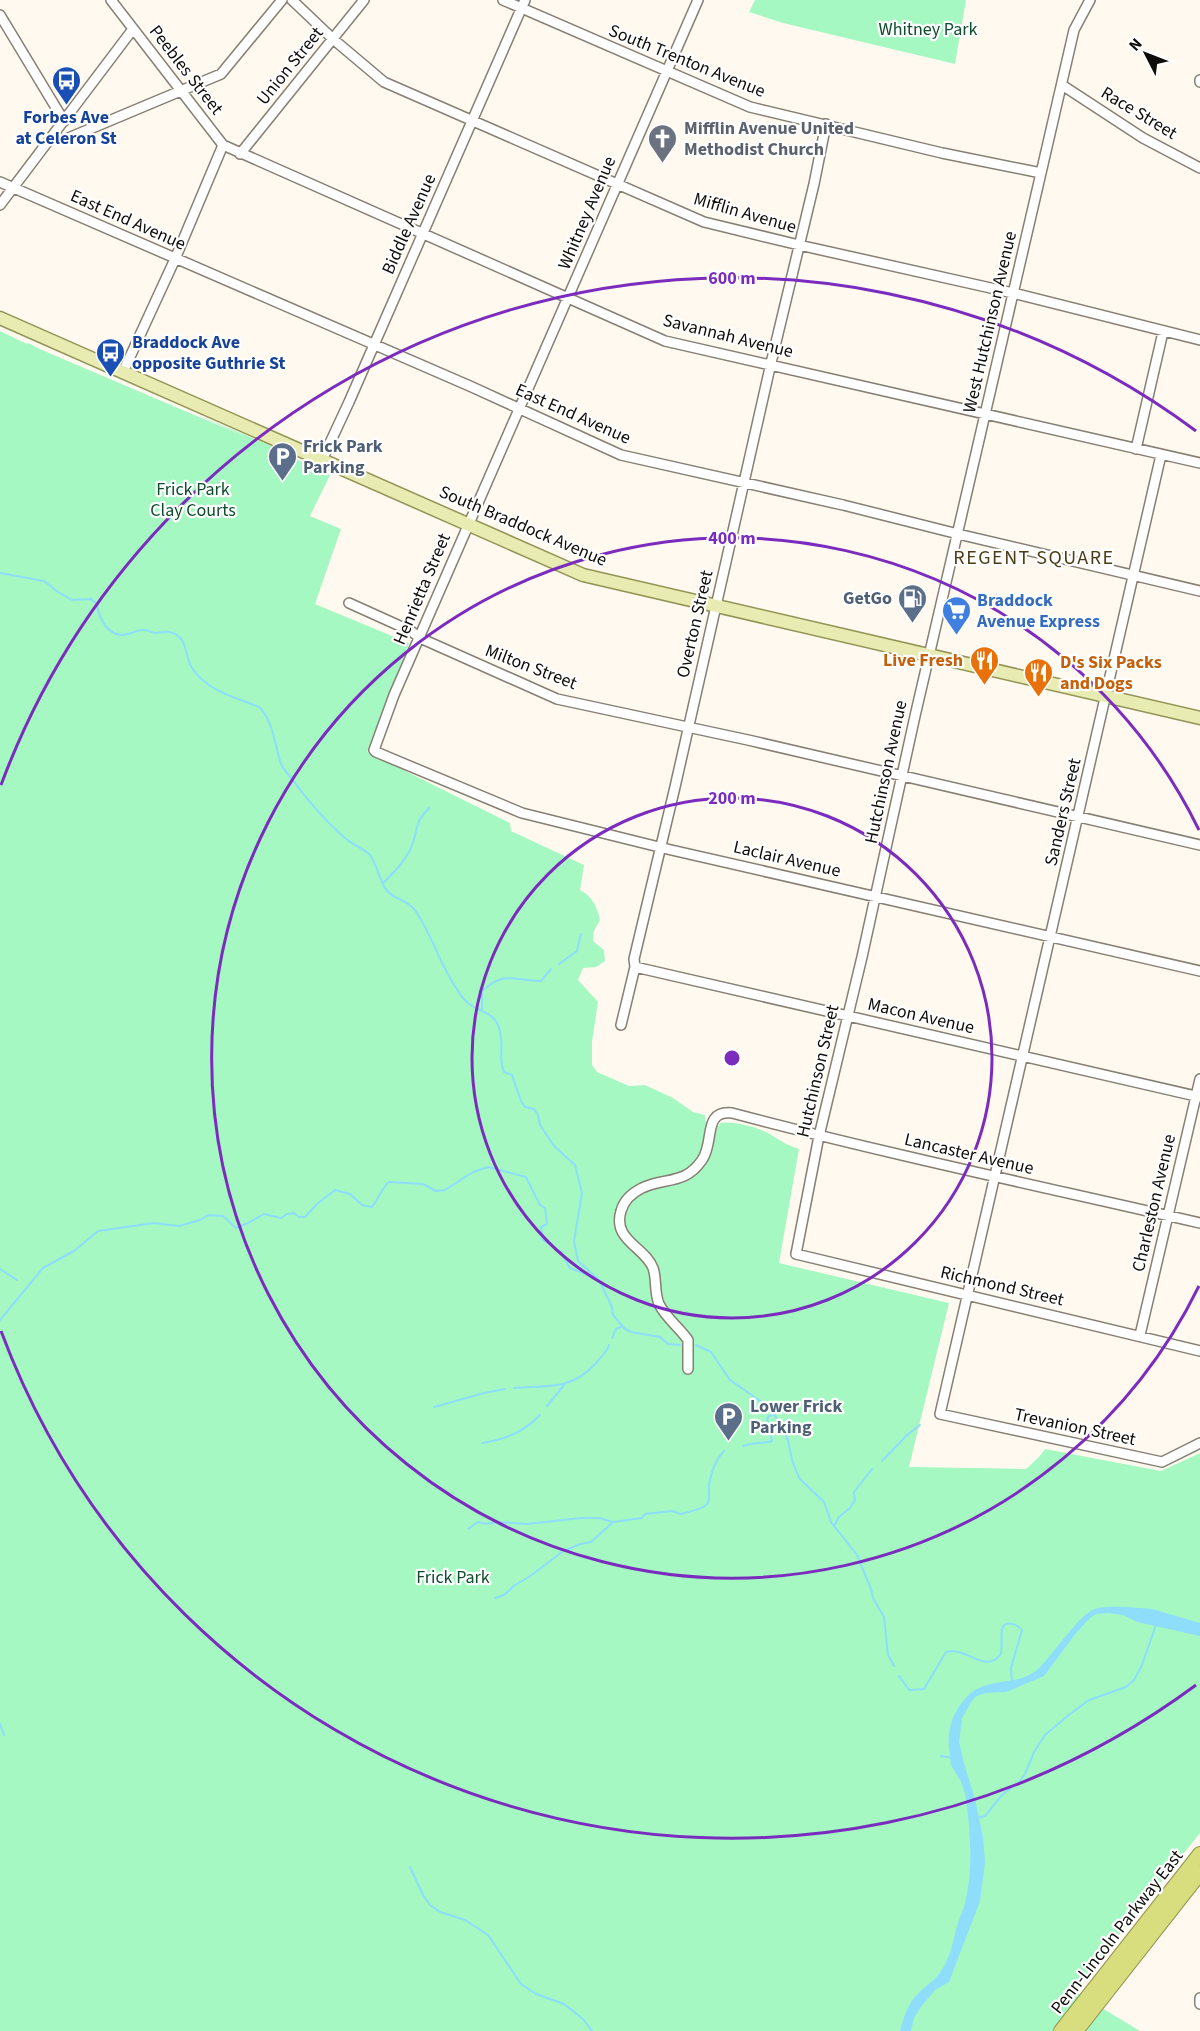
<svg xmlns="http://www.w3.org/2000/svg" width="1200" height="2031" font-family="'Source Sans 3',sans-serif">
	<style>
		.green { fill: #a6f8c3 }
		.water { fill: #8dddfb }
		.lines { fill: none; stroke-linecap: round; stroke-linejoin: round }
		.stream { stroke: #8dddfb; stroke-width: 2 }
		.minor-casing { stroke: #867f74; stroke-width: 12 }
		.major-casing { stroke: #929455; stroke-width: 15 }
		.highway-casing { stroke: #929455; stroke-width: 16 }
		.minor { stroke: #fff; stroke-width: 9 }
		.major { stroke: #e8ebb2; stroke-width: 12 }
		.highway { stroke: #d8dd7e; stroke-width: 14 }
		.ring { fill: none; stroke: #7b2cbf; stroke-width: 3 }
		.labels { text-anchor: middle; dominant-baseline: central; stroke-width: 4.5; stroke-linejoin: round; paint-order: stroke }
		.park-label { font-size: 18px; fill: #0c4d2c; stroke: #fff }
		.street-label { font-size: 18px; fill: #0f0d09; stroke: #fff }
		.transit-label { font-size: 18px; font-weight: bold; fill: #164399; stroke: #fff }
		.worship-label { font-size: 18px; font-weight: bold; fill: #5b616d; stroke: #fff; text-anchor: start }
		.service-label { font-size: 18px; font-weight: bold; fill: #4e5e75; stroke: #fff; text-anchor: start }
		.shop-label { font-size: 18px; font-weight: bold; fill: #366cbe; stroke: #fff; text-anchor: start }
		.food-label { font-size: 18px; font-weight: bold; fill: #c56008; stroke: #fff; text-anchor: end }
		.neighbourhood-label { font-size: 20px; letter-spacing: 1.5px; fill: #4d3b14; stroke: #fff }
		.centre { fill: #7b2cbf; stroke: #fff; stroke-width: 3 }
		.ring-label { font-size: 18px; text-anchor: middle; font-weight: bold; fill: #7b2cbf; stroke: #fff; stroke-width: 4.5; stroke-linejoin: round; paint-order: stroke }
	</style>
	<rect width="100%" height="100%" fill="#fff9ef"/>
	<path class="green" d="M 755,0 L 966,0 L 955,64 L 783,23 L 749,12 Z
		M 0,331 L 27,344 L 28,343 L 42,350 L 246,437 L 193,413 L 300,458 L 277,450 L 330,475 L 310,516 L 341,529 L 315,604 L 409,643 L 367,752 L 510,823 L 511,831 L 584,865 L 580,890 C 593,897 597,907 600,920 L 594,931 L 593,941 L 604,950 L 605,961 L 596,967 L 583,968 L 578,980 L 598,1002 L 592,1042 L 592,1065 L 597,1072 L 629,1086 L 645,1085 L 673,1098 L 693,1112 L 705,1115 L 705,1121 L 719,1126 L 720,1123 C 732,1121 752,1126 764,1131 C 776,1137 785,1145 799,1149 L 779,1263 L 949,1303 L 909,1467 L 1026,1469 L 1038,1458 L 1045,1449 L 1161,1471 L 1200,1453 L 1200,1833 L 1074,1991 L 1140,2031 L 0,2031 Z"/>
	<path class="water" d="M 1127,1607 L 1152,1609 L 1200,1623 L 1200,1636 L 1137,1622 L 1123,1615 L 1108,1613 L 1096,1614 L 1089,1619 L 1076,1633 L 1044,1676 L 1006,1692 L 985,1693 L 975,1697 L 971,1702 L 962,1718 L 959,1742 L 964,1763 L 975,1799 L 983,1837 L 985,1862 L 980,1901 L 949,1982 L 935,1990 L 920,2008 L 914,2018 L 911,2031 L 900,2031 C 903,2020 907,2007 914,1998 C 923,1987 936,1981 943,1968 C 950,1956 953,1943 956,1930 C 958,1921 962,1913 965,1904 C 973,1869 971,1835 966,1799 C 963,1783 960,1780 952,1767 C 950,1763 950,1757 950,1753 C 945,1731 954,1707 972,1692 C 993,1677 1021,1686 1039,1668 C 1053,1655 1080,1613 1095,1609 C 1105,1606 1117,1607 1127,1607 Z"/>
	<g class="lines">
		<path class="stream" d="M 0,573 L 44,581 L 58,592 L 72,600 L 91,599 L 97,604 C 99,619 109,639 128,634 C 133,633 137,630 142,630 C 146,629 150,632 155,633 C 159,633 164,631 169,632 C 189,636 184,656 192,668 C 207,691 235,697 259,707 C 272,719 275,744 280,761 C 282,769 290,776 295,783 C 310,803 325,821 344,837 C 351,844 364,849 370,855 C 377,865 379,878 385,888 C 391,899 406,899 414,909 C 432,933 439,964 457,989 C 460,995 466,1002 472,1006 C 480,1011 489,1012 495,1020 C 507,1037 497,1058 504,1072 L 512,1075 L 521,1101 L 525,1107 L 534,1109 L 538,1115 L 540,1125 L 554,1146 L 575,1165 L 582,1193 L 574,1241 L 578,1261 L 599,1280 L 612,1307 L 613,1315 L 625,1329 L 631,1332 L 660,1337 L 668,1344 L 680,1345
			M 383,883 C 394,872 402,865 410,850 C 419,832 412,825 429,808
			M 559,964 L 577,951 L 581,934
			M 482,1009 L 482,991 C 506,970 513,981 541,981 L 551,969
			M 0,1269 L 17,1280
			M 0,1320 L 43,1268 L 74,1251 L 98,1231 L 154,1223 L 179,1226 L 200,1220 L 208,1215 L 223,1216 L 236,1228 L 248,1223 L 264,1214 L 281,1218 L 287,1214 L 294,1213 L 299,1217 L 305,1217 L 317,1204 L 335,1190 L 350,1194 L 362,1205 L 372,1207 C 377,1200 384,1185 389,1182 L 423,1184 L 436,1191 L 445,1190 L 473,1172 L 488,1167 L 526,1177 L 540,1205 L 545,1208 L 547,1224 L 541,1227 L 543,1240 L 561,1252 L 570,1268 L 595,1278
			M 612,1338 L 616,1329 L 621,1327
			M 696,1345 L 711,1352 L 730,1380 L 763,1403 L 774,1414 L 788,1440 L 792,1460 L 799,1478 L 824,1502 L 831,1522 L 857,1555 L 871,1589 L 873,1598 L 884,1617 L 888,1655 L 894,1666
			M 514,1388 C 547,1385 571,1391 596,1363 C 601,1357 607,1352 609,1345
			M 547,1406 L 564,1385
			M 434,1407 L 484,1393 L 505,1389
			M 482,1443 C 505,1440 525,1431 540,1415
			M 743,1446 C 754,1442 762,1444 772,1441 L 767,1419 L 769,1416 L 774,1414
			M 882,1461 L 907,1435 L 920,1425
			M 834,1526 L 839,1517 L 850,1508 L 855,1500 L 854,1492 L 872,1469
			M 468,1529 L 478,1522 L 486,1524 L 497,1522 L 527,1524 L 581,1518 L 599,1518 L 613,1522 L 642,1518 L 645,1514 L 672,1511 L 681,1514 C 688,1512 703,1509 707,1504 C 711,1499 708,1491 709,1485 C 711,1473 716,1459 724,1451
			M 495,1598 L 504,1595 L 515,1585 L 529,1577 L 562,1552 L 580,1544 L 591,1542 L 613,1522
			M 899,1676 L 909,1690 L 924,1689 L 946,1652 C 966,1646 985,1675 1001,1654 C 1002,1649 1001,1632 1002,1629 C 1005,1619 1018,1625 1022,1630 L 1011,1668 L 1012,1681
			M 0,1724 L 4,1735
			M 941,1756 L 953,1758
			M 977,1818 L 985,1816 L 1002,1795 L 1019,1782 L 1025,1774 L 1034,1752 L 1045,1735 L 1070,1714 L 1089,1700 L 1126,1687 L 1134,1680 L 1142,1665 L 1156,1625
			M 410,1867 L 423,1895 L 430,1905 L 440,1912 L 465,1920 L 488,1935 L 521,1984 L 536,1994 L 564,2004 L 583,2019 L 592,2031"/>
		<defs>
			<path id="minor" d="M 111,0 L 223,145 L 665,341 L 1200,463
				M 292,0 L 333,39 L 384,82 L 704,222 L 799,245 L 1013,293 L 1200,340
				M 503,0 L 750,107 L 942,153 L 1041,173
				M 698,0 L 394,695 L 374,750 L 376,752 L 522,813 L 667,849 L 1200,971
				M 1090,0 L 1074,30 L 1041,173 L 915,716 L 862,957 L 819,1136 L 796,1254 L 1200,1351
				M 0,15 L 64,121
				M 1200,80 L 1200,82
				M 1062,85 L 1143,138 L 1200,168
				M 51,138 L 66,139 L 221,74 L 282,0
				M 240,154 L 364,0
				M 0,182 L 472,387 L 621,455 L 843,505 L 958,534 L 1200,591
				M 0,205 L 133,29
				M 123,372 L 175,259 L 223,145
				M 1136,449 L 1163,332
				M 1161,455 L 940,1414 L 1162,1462 L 1200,1443
				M 322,460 L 349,402 L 525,0
				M 349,603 L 411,631 L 420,638 L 557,699 L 748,740 L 1200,845
				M 635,967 L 1200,1097
				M 621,1025 L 635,967 L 634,959 L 675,787 L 771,363 L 814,184 L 826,124
				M 1140,1335 L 1200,1079
				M 688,1369 L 688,1340 C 679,1327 666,1318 659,1304 C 654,1292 657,1279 653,1268 C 645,1247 612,1240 621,1211 C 624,1200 632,1193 642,1188 C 666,1177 685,1185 702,1160 C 715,1142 702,1110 732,1113 C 887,1154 1044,1187 1200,1223
				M 1200,1998 L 1200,2004"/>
			<path id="major" d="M 0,318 L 583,575 L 1200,718"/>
			<path id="highway" d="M 1061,2031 L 1200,1854
				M 1076,2031 L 1200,1873"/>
		</defs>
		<use href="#minor" class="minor-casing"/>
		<use href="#major" class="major-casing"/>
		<use href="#highway" class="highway-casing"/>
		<use href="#minor" class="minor"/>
		<use href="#major" class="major"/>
		<use href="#highway" class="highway"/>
	</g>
	<g class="ring">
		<circle cx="732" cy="1058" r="260"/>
		<path d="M1199 1286A520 520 0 1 1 1199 830"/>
		<path d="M1196 1685A780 780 0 0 1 1 1331M1 785A780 780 0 0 1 1196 431"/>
	</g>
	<defs>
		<symbol id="bus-pin" viewBox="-11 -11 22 30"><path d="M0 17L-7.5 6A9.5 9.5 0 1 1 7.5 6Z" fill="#1a4fb4" stroke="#fff"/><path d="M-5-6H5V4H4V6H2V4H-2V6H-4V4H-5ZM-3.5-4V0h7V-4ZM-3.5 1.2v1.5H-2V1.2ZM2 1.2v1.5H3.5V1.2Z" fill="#fff"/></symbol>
		<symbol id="church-pin" viewBox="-11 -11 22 30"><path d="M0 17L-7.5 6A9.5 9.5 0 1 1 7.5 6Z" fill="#6b7280" stroke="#fff"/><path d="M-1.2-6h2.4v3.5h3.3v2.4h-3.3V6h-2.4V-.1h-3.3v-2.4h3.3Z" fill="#fff"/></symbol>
		<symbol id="parking-pin" viewBox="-11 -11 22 30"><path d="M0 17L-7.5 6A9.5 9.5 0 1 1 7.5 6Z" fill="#5c6f8a" stroke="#fff"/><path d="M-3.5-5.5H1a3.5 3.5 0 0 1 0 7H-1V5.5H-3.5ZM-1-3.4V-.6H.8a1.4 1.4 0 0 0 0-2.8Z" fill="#fff"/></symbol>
		<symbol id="fuel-pin" viewBox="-11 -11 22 30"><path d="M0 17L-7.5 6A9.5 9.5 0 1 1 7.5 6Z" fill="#5c6f8a" stroke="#fff"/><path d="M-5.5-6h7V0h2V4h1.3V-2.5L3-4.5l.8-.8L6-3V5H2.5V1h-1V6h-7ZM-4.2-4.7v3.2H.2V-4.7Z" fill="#fff"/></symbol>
		<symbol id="supermarket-pin" viewBox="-11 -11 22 30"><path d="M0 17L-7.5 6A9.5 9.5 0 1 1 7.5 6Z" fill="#3f7fe0" stroke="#fff"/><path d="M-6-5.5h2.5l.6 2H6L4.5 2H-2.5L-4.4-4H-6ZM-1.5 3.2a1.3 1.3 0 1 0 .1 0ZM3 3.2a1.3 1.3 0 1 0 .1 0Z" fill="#fff"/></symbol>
		<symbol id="restaurant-pin" viewBox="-11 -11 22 30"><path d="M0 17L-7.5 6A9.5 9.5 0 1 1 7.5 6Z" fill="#e8710a" stroke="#fff"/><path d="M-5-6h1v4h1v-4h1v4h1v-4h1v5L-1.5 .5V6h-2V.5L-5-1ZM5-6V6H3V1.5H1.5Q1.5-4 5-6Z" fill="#fff"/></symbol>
	</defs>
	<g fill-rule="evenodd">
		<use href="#bus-pin" x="50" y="64" width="33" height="45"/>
		<use href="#church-pin" x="646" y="122" width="33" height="45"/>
		<use href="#bus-pin" x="94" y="336" width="33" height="45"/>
		<use href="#parking-pin" x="266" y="440" width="33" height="45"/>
		<use href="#fuel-pin" x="896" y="582" width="33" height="45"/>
		<use href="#supermarket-pin" x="940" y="594" width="33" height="45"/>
		<use href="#restaurant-pin" x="968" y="644" width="33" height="45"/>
		<use href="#restaurant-pin" x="1022" y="656" width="33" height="45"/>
		<use href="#parking-pin" x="712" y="1400" width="33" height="45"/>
	</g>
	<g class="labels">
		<g class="park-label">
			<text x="928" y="29">Whitney Park</text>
			<text x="193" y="489">Frick Park<tspan x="193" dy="21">Clay Courts</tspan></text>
			<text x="453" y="1577">Frick Park</text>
		</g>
		<g class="street-label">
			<text transform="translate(687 61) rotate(22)">South Trenton Avenue</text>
			<text transform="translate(290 66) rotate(-51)">Union Street</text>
			<text transform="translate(186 70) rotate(52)">Peebles Street</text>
			<text transform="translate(1139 113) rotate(31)">Race Street</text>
			<text transform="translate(587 213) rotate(-67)">Whitney Avenue</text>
			<text transform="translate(745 213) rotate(16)">Mifflin Avenue</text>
			<text transform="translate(128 220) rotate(24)">East End Avenue</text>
			<text transform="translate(409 224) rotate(-66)">Biddle Avenue</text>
			<text transform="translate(990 322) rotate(-77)">West Hutchinson Avenue</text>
			<text transform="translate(728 336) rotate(14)">Savannah Avenue</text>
			<text transform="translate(573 414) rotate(24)">East End Avenue</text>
			<text transform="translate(523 526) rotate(23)">South Braddock Avenue</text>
			<text transform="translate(422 589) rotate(-67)">Henrietta Street</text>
			<text transform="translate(695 624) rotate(-77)">Overton Street</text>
			<text transform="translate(531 667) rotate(21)">Milton Street</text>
			<text transform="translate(886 772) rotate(-78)">Hutchinson Avenue</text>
			<text transform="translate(1063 812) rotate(-77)">Sanders Street</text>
			<text transform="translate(787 859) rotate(13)">Laclair Avenue</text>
			<text transform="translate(921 1016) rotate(13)">Macon Avenue</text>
			<text transform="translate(818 1071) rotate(-77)">Hutchinson Street</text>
			<text transform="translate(969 1154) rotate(13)">Lancaster Avenue</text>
			<text transform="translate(1154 1203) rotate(-77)">Charleston Avenue</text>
			<text transform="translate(1002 1286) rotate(13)">Richmond Street</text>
			<text transform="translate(1075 1427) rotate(12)">Trevanion Street</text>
			<text transform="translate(1117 1932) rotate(-52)">Penn-Lincoln Parkway East</text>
		</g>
		<g class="transit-label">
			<text x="66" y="117">Forbes Ave<tspan x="66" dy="21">at Celeron St</tspan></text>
			<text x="132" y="342" text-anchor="start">Braddock Ave<tspan x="132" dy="21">opposite Guthrie St</tspan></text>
		</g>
		<g class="worship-label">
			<text x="684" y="128">Mifflin Avenue United<tspan x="684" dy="21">Methodist Church</tspan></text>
		</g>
		<g class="service-label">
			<text x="303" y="446">Frick Park<tspan x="303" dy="21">Parking</tspan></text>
			<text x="892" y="598" text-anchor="end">GetGo</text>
			<text x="750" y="1406">Lower Frick<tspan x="750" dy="21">Parking</tspan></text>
		</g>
		<g class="shop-label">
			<text x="977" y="600">Braddock<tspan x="977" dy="21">Avenue Express</tspan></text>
		</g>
		<g class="food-label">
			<text x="963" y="660">Live Fresh</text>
			<text x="1060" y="662" text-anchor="start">D's Six Packs<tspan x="1060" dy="21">and Dogs</tspan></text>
		</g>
		<g class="neighbourhood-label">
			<text x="1034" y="558">REGENT SQUARE</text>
		</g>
	</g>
	<circle cx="732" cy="1058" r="9" class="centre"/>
	<g class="ring-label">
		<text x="732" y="284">600 m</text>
		<text x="732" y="544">400 m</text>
		<text x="732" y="804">200 m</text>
	</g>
	<g transform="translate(1146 54) rotate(312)" stroke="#ffffff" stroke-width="4.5" paint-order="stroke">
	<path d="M0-4.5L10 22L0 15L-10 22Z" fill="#0f0d09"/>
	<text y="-9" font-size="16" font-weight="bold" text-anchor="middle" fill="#0f0d09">N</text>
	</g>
</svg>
